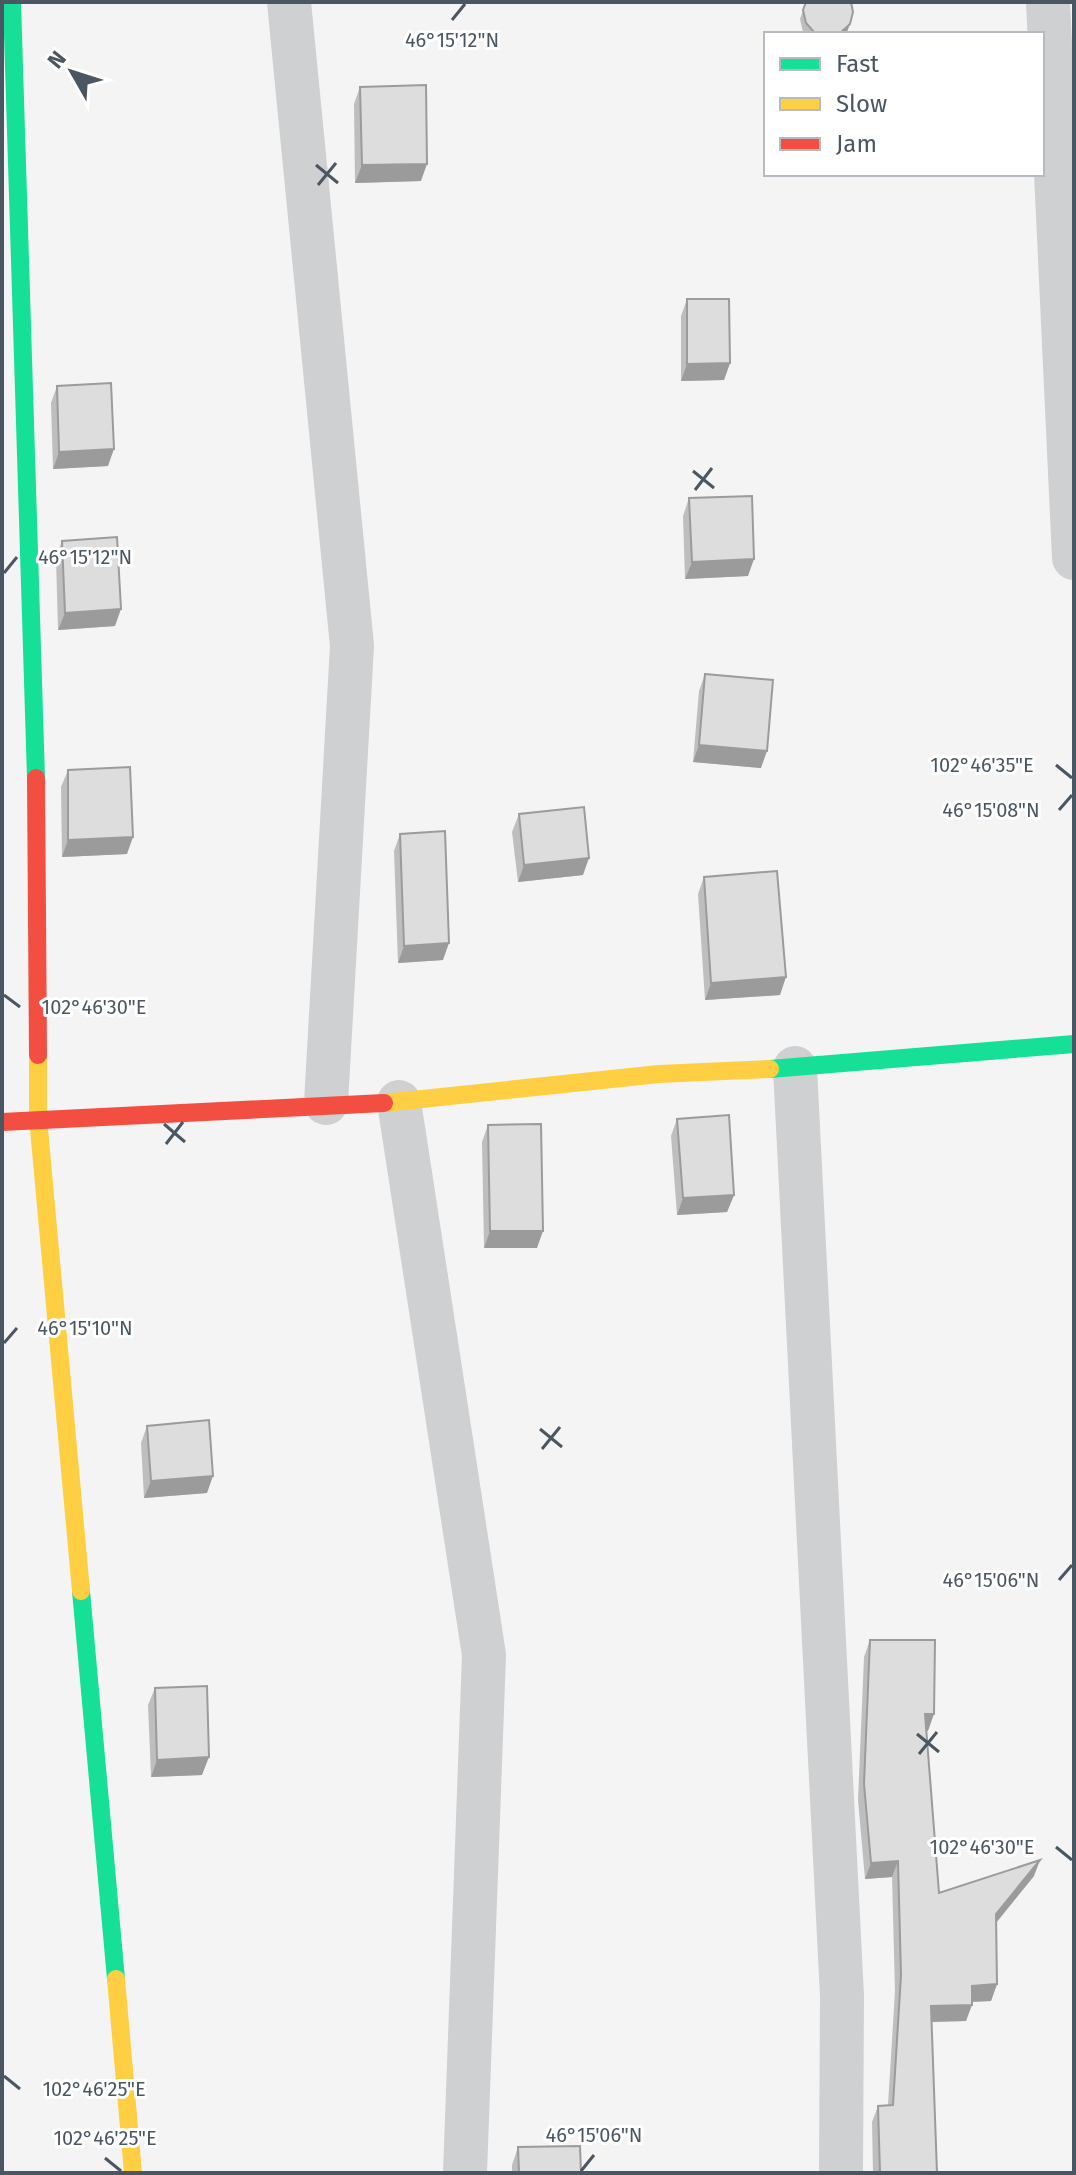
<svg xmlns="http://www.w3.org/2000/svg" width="1076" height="2175" font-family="'Fira Sans',sans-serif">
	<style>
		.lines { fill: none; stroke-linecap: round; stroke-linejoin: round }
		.street { stroke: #ced0d2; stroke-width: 44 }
		.fast { stroke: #16e098; stroke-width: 18 }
		.slow { stroke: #ffcf43; stroke-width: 18 }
		.jam { stroke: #f24e42; stroke-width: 18 }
		.wall { fill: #bebebf }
		.shaded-wall { fill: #9b9b9b }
		.building { fill: #ddddde; stroke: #9b9b9b; stroke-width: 2 }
		.ticks { fill: none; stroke: #4a5661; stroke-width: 3 }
		.ticks-label { font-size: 20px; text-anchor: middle; fill: #4a5661; stroke: #fff; stroke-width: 6; stroke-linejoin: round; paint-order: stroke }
	</style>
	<rect width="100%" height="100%" fill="#f4f4f4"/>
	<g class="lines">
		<path class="street" d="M 289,2 L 352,646 L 326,1103
			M 1048,2 L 1074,558
			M 795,1068 L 842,1996 L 841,2173
			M 399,1102 L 484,1655 L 465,2173"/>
		<path class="fast" d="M 12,2 L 36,778
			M 770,1069 L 1074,1044
			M 81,1591 L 116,1979"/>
		<path class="slow" d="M 38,1055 L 38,1118 L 81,1591
			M 384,1103 L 659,1074 L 770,1069
			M 116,1979 L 133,2173"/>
		<path class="jam" d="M 36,778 L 38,1055
			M 2,1122 L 384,1103"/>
	</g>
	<path class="wall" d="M 806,2 L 850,24 L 846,34 L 804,34 L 803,32 L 800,19 Z
		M 360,87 L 421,181 L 355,183 L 354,104 Z
		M 687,299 L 730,363 L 724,380 L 681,381 L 681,316 Z
		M 57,386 L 108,466 L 53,469 L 51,403 Z
		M 689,498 L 748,576 L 685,579 L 683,516 Z
		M 62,541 L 115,626 L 58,630 L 56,558 Z
		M 705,674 L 761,768 L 693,762 L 699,691 Z
		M 68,770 L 127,854 L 62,857 L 61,787 Z
		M 519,814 L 583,875 L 518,882 L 512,832 Z
		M 400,834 L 443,960 L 398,963 L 394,851 Z
		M 704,877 L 780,995 L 705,1000 L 698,894 Z
		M 677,1119 L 734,1195 L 727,1212 L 677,1215 L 671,1136 Z
		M 488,1125 L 537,1248 L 484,1248 L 482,1142 Z
		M 147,1426 L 207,1493 L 144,1498 L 141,1443 Z
		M 870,1640 L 928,1731 L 926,1731 L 939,1893 L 1034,1876 L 996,1923 L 997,1984 L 991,2001 L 972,2002 L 966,2021 L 931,2022 L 937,2173 L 873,2173 L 872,2122 L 878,2106 L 888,2105 L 895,1991 L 892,1877 L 865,1879 L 858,1800 L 864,1657 Z
		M 155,1688 L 202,1775 L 151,1777 L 148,1705 Z
		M 518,2147 L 581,2173 L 512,2173 L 512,2165 Z"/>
	<path class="shaded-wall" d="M 850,24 L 846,34 L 839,34 Z
		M 427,164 L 421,181 L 355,183 L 362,165 Z
		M 730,363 L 724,380 L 681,381 L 687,364 Z
		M 114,449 L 108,466 L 53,469 L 59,452 Z
		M 754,559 L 748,576 L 685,579 L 692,562 Z
		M 121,609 L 115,626 L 58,630 L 65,613 Z
		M 699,745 L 767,751 L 761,768 L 693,762 Z
		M 133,837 L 127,854 L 62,857 L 68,840 Z
		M 589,858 L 583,875 L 518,882 L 524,865 Z
		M 449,943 L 443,960 L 398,963 L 404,946 Z
		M 786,977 L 780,995 L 705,1000 L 711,983 Z
		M 734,1195 L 727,1212 L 677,1215 L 683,1198 Z
		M 490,1231 L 543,1231 L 537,1248 L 484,1248 Z
		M 213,1476 L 207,1493 L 144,1498 L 151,1481 Z
		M 925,1714 L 934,1714 L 928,1731 L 919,1731 Z
		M 209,1757 L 202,1775 L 151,1777 L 157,1760 Z
		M 1040,1860 L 1034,1876 L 990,1930 L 996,1914 Z
		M 898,1861 L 892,1877 L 865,1879 L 871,1863 Z
		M 997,1984 L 991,2001 L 966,2002 L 972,1986 Z
		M 972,2005 L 966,2021 L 925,2022 L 931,2006 Z"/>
	<path class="building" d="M 806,2 L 851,2 L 853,12 L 850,24 L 839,34 L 815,33 L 806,23 L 803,10 Z
		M 426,85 L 427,164 L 362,165 L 360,87 Z
		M 687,299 L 729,299 L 730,363 L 687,364 Z
		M 111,383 L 114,449 L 59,452 L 57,386 Z
		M 752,496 L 754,559 L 692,562 L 689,498 Z
		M 117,537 L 121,609 L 65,613 L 62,541 Z
		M 705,674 L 773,680 L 767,751 L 699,745 Z
		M 130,767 L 133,837 L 68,840 L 68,770 Z
		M 584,807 L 589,858 L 524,865 L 519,814 Z
		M 445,831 L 449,943 L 404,946 L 400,834 Z
		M 777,871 L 786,977 L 711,983 L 704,877 Z
		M 729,1115 L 734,1195 L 683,1198 L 677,1119 Z
		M 541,1124 L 543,1231 L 490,1231 L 488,1125 Z
		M 209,1420 L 213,1476 L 151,1481 L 147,1426 Z
		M 870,1640 L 935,1640 L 934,1714 L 925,1714 L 939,1893 L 1040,1860 L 996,1914 L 997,1984 L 972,1986 L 972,2005 L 931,2006 L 937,2173 L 880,2173 L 878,2106 L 893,2105 L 901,1975 L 898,1861 L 871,1863 L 864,1784 Z
		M 207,1686 L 209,1757 L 157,1760 L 155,1688 Z
		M 580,2146 L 581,2173 L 519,2173 L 518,2147 Z"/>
	<path class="ticks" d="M 452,20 L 465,4M 316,165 L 338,183M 318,185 L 336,163M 693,471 L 714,488M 695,490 L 712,468M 4,573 L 17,557M 1056,765 L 1072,778M 1059,810 L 1072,795M 4,995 L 20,1007M 164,1124 L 185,1142M 166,1144 L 183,1122M 4,1343 L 17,1328M 540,1429 L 562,1447M 542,1449 L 560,1427M 1059,1580 L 1072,1565M 917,1734 L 939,1752M 919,1754 L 937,1732M 1056,1847 L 1072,1860M 4,2076 L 20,2089M 105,2158 L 121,2171M 581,2171 L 594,2155"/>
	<g class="ticks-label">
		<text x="452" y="47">46°15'12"N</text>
		<text x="85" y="564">46°15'12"N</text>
		<text x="982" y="772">102°46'35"E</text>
		<text x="991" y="817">46°15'08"N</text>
		<text x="94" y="1014">102°46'30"E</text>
		<text x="85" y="1335">46°15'10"N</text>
		<text x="991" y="1587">46°15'06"N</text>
		<text x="982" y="1854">102°46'30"E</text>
		<text x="94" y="2096">102°46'25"E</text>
		<text x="594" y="2142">46°15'06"N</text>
		<text x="105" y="2145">102°46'25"E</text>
	</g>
	<rect width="1076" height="2175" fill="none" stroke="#4a5661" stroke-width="8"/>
	<rect x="764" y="32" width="280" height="144" fill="#ffffff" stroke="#b7bbc0" stroke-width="2"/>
	<rect x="780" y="58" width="40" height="12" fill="#16e098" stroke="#b7bbc0" stroke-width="2"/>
	<text x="836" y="72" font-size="24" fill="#4a5661">Fast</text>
	<rect x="780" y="98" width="40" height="12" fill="#ffcf43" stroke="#b7bbc0" stroke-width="2"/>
	<text x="836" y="112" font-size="24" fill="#4a5661">Slow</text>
	<rect x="780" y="138" width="40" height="12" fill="#f24e42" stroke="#b7bbc0" stroke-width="2"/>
	<text x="836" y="152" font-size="24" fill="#4a5661">Jam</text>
	<g transform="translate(72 72) rotate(309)" stroke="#ffffff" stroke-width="6" paint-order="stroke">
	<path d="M0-6L14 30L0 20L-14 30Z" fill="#4a5661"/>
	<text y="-12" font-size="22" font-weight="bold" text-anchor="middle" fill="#4a5661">N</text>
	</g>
</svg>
